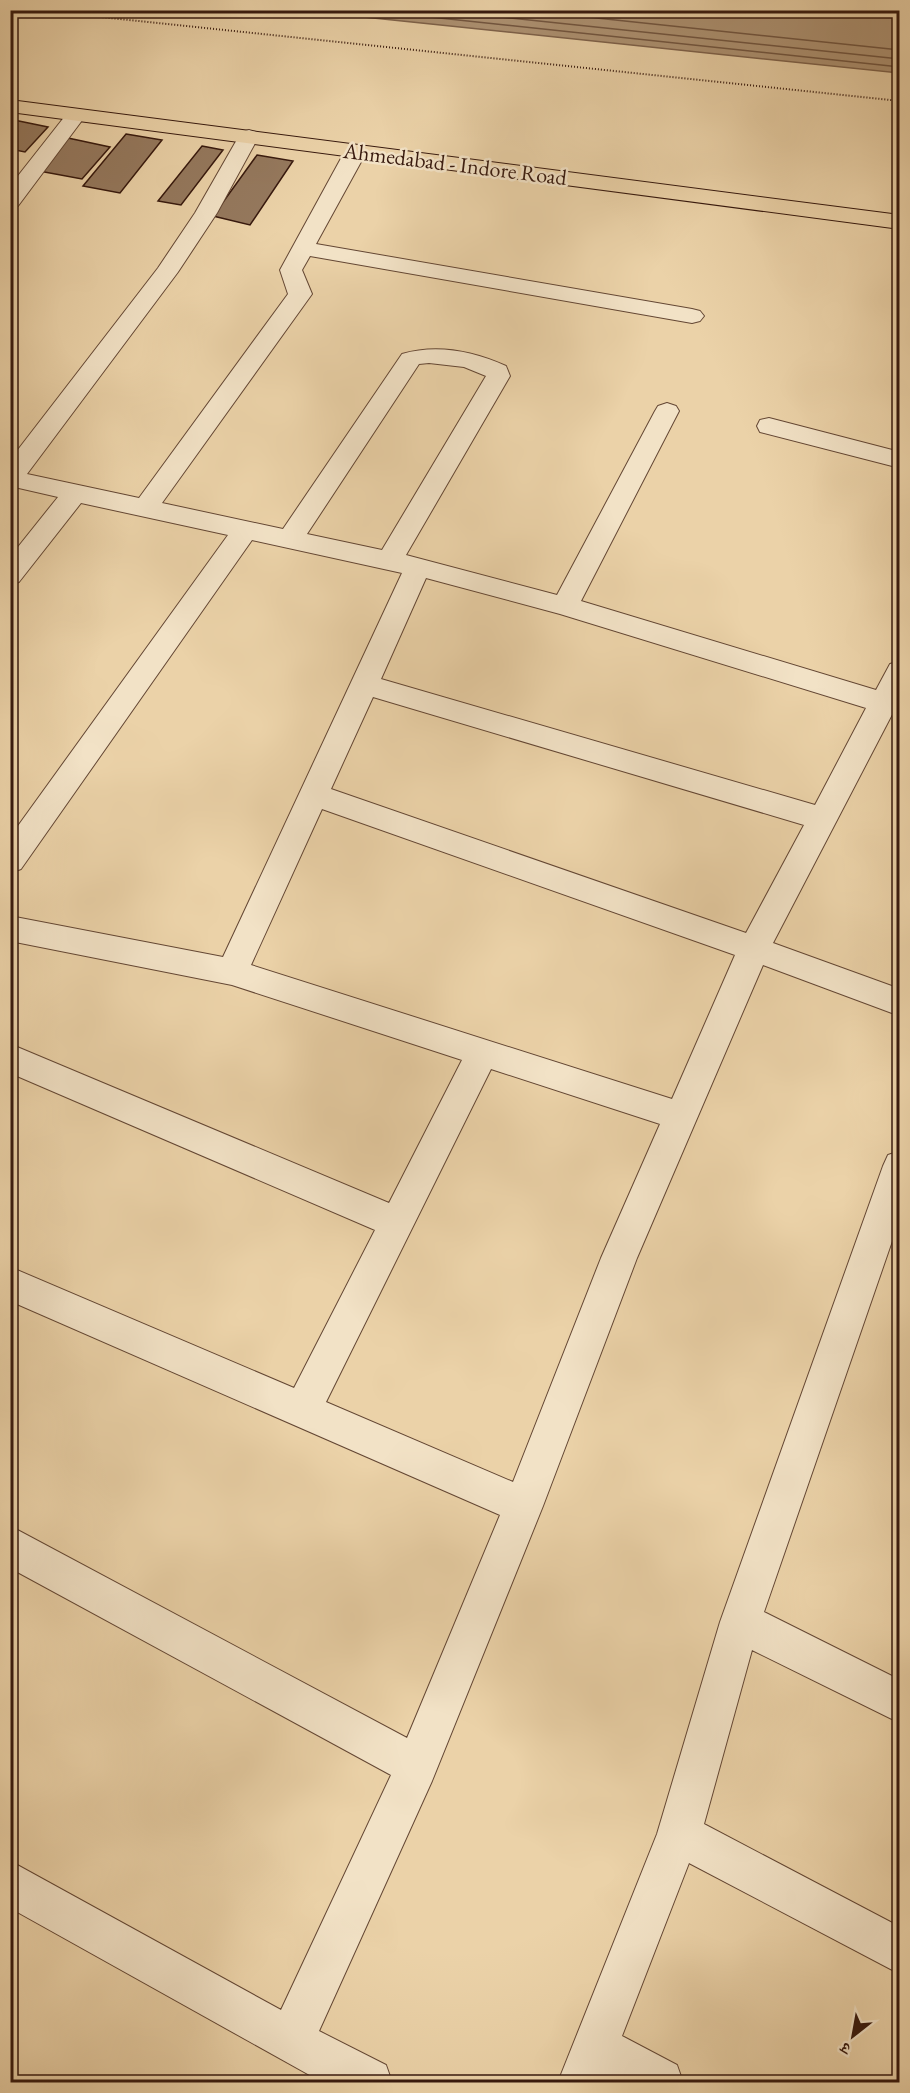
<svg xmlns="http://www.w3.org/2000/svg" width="910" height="2093" font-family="'EB Garamond','Noto Serif Devanagari',serif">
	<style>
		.water { fill: #ae9374; stroke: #7e624b; stroke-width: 1.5 }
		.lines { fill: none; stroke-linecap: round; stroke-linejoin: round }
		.shore { stroke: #725641; stroke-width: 1.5 }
		.building { fill: #95795e; stroke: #37190e; stroke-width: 1.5 }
		.minor-casing { stroke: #644734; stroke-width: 2 }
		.highway-casing { stroke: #37190e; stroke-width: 2 }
		.path { stroke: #37190e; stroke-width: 2; stroke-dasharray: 1 2; stroke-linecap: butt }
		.minor { fill: #f2e2c6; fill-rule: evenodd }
		.highway { fill: #ebd2a8; fill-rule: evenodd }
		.labels { text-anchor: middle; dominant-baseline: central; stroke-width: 5; stroke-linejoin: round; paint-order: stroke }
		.far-street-label { font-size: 22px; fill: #37190e; stroke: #f2e2c6 }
	</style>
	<rect width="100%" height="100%" fill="#ebd2a8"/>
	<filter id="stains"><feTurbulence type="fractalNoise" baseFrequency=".00333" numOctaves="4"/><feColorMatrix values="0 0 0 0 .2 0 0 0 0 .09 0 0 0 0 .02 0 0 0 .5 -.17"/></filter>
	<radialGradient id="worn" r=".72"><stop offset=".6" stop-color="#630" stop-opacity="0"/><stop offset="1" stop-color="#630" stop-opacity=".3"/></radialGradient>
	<path class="water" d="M 306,11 L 899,11 L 899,73 Z"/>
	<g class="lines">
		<path class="shore" d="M 364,10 L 900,67
			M 435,10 L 900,59
			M 521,10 L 900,50"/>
	</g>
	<path class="building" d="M 14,120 L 48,127 L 25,152 L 10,149 L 10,123 Z
		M 126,134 L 162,140 L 120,193 L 83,186 Z
		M 68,138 L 110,147 L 82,179 L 39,171 Z
		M 202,146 L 223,150 L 181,205 L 158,201 Z
		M 257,155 L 293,161 L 250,225 L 213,216 Z"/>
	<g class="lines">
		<defs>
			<path id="minor" d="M 76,109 L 83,111 L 86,115 L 18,206 L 10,207 L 10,186 L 69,111 Z
				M 249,130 L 256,132 L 259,136 L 217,213 L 178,272 L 27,474 L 139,498 L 288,294 L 280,270 L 345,151 L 349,147 L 356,145 L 363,147 L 367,151 L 316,244 L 692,309 L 700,311 L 704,316 L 700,321 L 692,323 L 310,256 L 302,270 L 312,294 L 162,503 L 283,529 L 402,354 C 436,344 473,351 506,366 L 510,376 L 406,555 L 557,595 L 655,411 L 658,406 L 667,403 L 676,406 L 679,411 L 581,601 L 876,690 L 890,664 L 900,661 L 898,703 L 773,943 L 900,989 L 900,1016 L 763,965 L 637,1258 L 543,1506 L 432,1781 L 319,2031 L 386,2065 L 392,2082 L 322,2082 L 10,1908 L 10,1861 L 281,2010 L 391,1775 L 10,1568 L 10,1526 L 407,1738 L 500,1515 L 10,1301 L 10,1267 L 294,1388 L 375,1230 L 10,1073 L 10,1044 L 389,1203 L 462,1060 L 232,985 L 10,941 L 10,916 L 223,957 L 402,573 L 252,540 L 21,869 L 10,873 L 10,837 L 228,535 L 81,503 L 19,582 L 10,585 L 10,557 L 58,497 L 10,486 L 10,460 L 158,268 L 195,213 L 239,136 L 242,132 ZM 429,363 L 464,367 L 486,376 L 382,550 L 307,534 L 419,364 ZM 426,578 L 560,614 L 866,708 L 815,805 L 381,679 ZM 373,697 L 804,825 L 746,933 L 331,789 ZM 322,809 L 735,955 L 672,1099 L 251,965 ZM 491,1069 L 660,1124 L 601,1258 L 513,1482 L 326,1402 Z
				M 769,418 L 900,452 L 900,468 L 760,432 L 757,426 L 760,420 Z
				M 900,1151 L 900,1218 L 764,1612 L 900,1680 L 900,1723 L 752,1650 L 704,1824 L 900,1927 L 900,1974 L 689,1863 L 622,2036 L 677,2065 L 683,2082 L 615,2082 L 606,2078 L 604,2082 L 558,2082 L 657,1834 L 720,1622 L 883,1166 L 888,1155 Z"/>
			<path id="highway" d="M 10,100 L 900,215 L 900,229 L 10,112 Z"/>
		</defs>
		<use href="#minor" class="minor-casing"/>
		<use href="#highway" class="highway-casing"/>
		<path class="path" d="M 34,10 L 900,101"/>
		<use href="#minor" class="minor"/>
		<use href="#highway" class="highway"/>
	</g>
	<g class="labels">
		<g class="far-street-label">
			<text transform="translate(455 164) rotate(7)">Ahmedabad - Indore Road</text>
		</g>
	</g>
	<rect width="910" height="2093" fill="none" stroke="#ebd2a8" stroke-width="36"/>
	<rect x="12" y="12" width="886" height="2069" fill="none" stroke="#37190e" stroke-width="3"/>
	<rect x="18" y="18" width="874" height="2057" fill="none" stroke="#37190e" stroke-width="1.5"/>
	<g transform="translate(853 2036) rotate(211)" stroke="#f2e2c6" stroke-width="4.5" paint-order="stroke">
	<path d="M0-4.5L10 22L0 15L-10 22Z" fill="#37190e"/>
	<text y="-9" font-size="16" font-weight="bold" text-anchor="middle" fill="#37190e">उ</text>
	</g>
	<rect width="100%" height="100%" filter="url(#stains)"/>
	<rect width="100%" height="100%" fill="url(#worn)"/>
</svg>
